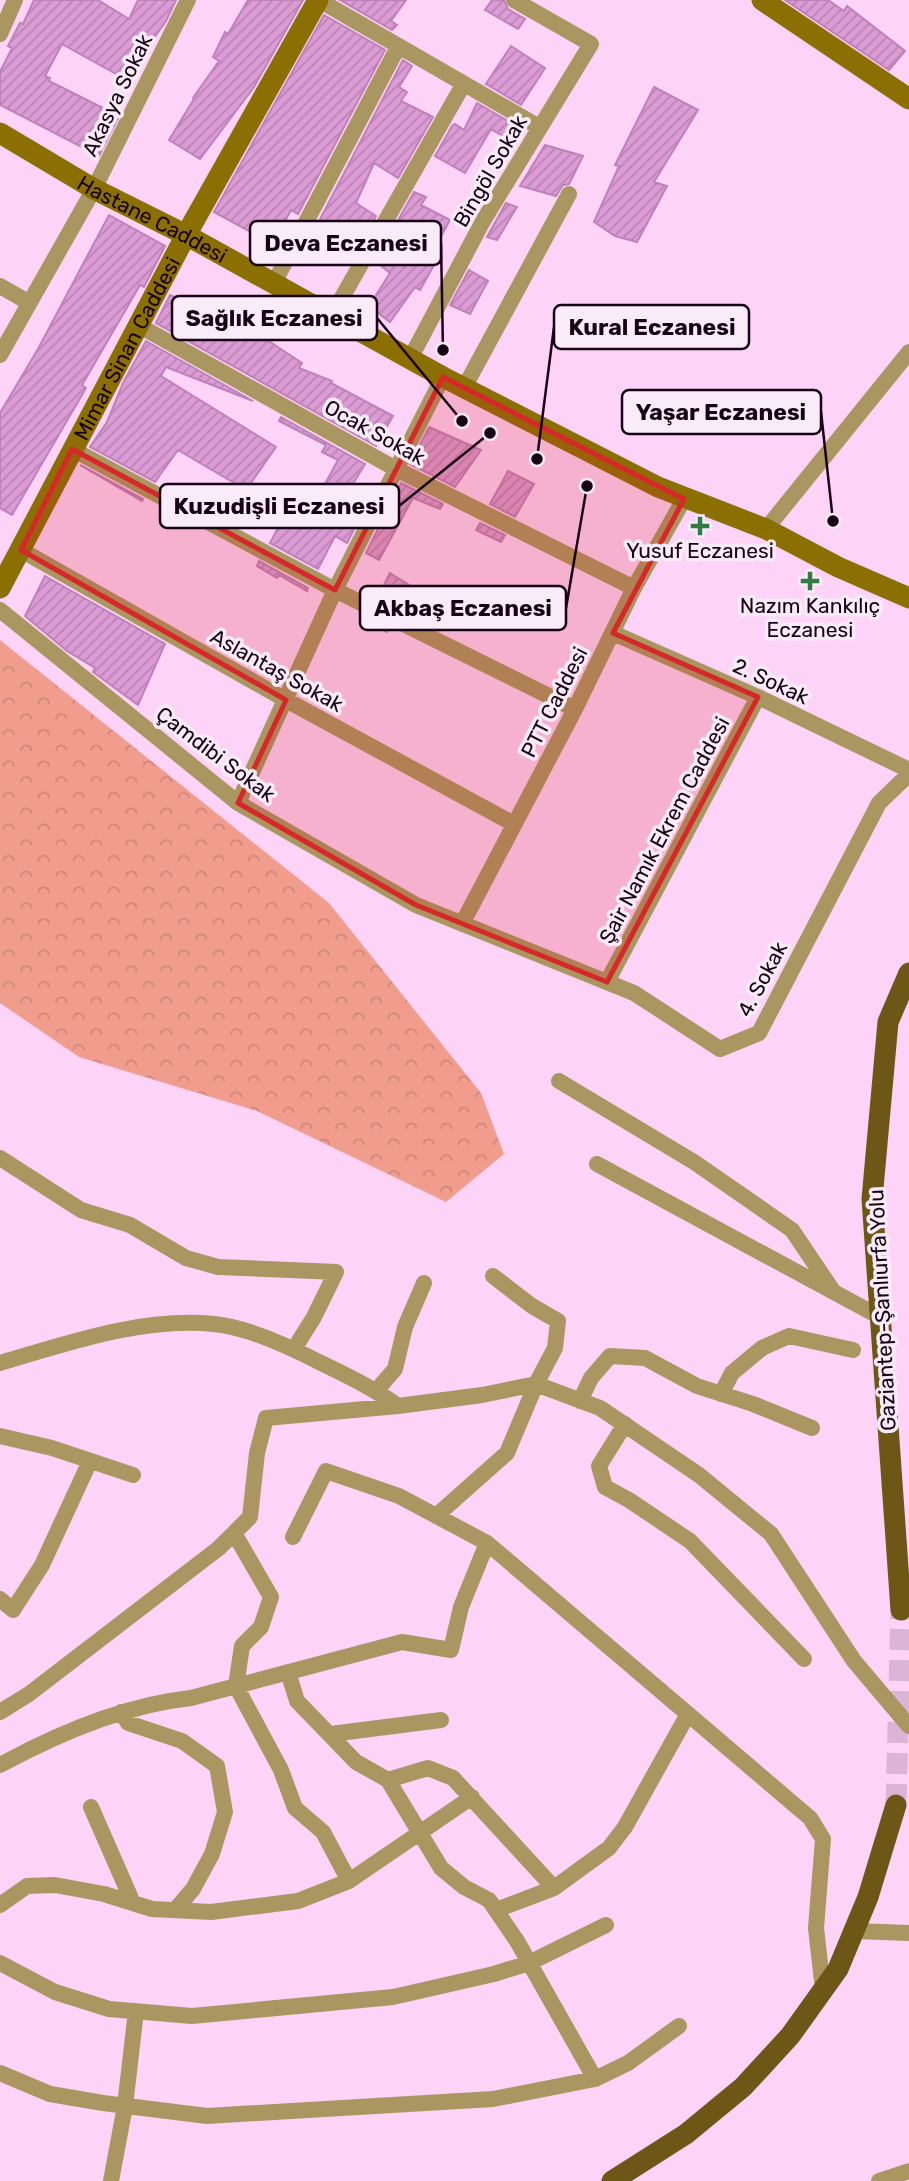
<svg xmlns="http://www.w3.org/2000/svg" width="909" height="2181" font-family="Rubik,sans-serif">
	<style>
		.forest { fill: url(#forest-crowns) }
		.building { fill: url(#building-hatch); stroke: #bf81b9; stroke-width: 2 }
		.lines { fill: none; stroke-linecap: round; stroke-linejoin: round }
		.primary-tunnel { stroke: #dab5d5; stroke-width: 21; stroke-dasharray: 21 10; stroke-linecap: butt }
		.street { stroke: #a99661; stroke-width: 16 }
		.secondary { stroke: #8c6f03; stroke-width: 21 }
		.primary { stroke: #6c5717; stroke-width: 21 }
		.marked { fill: #d62828; fill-opacity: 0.2; stroke: #d62828; stroke-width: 5; stroke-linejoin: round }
		.poi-dot { fill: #327a46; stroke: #f9ebf7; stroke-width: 2.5 }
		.labels { text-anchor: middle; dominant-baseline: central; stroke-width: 7; stroke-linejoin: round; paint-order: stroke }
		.street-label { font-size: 21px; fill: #170315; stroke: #f9ebf7 }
		.poi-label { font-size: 21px; fill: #170315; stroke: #f9ebf7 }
		.leader { fill: none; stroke: #170315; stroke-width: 2.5 }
		.callout-dot { fill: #170315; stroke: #f9ebf7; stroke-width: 2.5 }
		.callout { fill: #f9ebf7; stroke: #170315; stroke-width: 2.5 }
		.callout-label { font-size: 23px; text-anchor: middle; font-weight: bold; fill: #170315 }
	</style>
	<defs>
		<pattern id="forest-crowns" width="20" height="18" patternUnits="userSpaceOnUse" patternTransform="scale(1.75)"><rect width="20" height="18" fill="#f19d8e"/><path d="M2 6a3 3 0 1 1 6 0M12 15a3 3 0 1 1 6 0" fill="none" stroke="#ce867a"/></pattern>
		<pattern id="building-hatch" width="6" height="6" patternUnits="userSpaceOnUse" patternTransform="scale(1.75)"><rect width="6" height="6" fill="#db9bd4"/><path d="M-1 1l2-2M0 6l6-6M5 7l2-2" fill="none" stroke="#bb84b5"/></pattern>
	</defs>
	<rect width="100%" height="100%" fill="#fdd4f7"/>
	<path class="forest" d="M 0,640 L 329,903 L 481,1093 L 504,1154 L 446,1202 L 257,1111 L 79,1057 L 0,1003 Z"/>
	<path class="building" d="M 34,0 L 98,0 L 129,19 L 138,0 L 176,0 L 166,21 L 125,79 L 62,44 L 45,76 L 50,78 L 49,81 L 119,116 L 99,156 L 0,105 L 0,72 L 12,48 L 8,46 L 20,23 L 23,24 Z
		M 248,0 L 303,0 L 254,87 L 200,159 L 169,140 L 194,99 L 193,98 L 219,61 L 213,57 L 225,32 L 228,34 Z
		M 340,0 L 406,0 L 391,21 L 397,25 L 392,30 Z
		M 492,0 L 504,0 L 508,9 L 525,19 L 518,29 L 485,10 Z
		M 785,0 L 828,0 L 844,11 L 847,6 L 905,51 L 889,70 Z
		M 324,15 L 385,50 L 298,214 L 291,210 L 273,244 L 214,212 Z
		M 511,46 L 545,68 L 521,105 L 486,84 Z
		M 403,60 L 412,66 L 399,87 L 407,92 L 401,101 L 433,117 L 398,178 L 374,163 L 356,203 L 376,216 L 358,249 L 317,225 Z
		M 654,87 L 698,110 L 654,182 L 667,186 L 637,242 L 615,236 L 594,222 L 619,166 L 615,165 Z
		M 477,103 L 513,124 L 504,137 L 491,129 L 465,173 L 435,156 L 452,126 L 455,124 L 464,130 Z
		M 545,145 L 583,156 L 569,184 L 563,185 L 556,196 L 520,186 Z
		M 414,192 L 426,197 L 421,205 L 450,220 L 432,253 L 439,256 L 420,290 L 415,287 L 390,322 L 369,306 L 390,273 L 375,261 Z
		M 506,203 L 517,207 L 497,240 L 487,237 Z
		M 109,215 L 165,246 L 144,287 L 140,285 L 82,385 L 86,388 L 12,515 L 0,508 L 0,413 L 38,349 Z
		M 469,270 L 488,281 L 470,314 L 450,305 Z
		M 170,295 L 260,338 L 261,336 L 302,363 L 299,368 L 332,381 L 331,383 L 393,416 L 376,446 L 156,323 Z
		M 146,341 L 253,401 L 166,367 L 161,376 L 276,447 L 246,490 L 178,450 L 155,482 L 90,447 L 107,422 L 124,381 Z
		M 281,417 L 365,464 L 351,487 L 372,494 L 347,543 L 335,536 L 318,569 L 270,543 L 282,520 L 300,530 L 338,460 L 322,452 L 326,445 L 279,421 Z
		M 429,427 L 481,450 L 455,487 L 410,464 Z
		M 80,465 L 143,499 L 142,501 Z
		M 508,471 L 534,484 L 515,517 L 490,504 Z
		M 401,483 L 443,504 L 440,509 L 413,498 L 379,560 L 366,553 Z
		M 480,523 L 505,535 L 501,542 L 476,530 Z
		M 259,561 L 308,588 L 307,591 L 279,575 L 277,578 L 257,566 Z
		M 390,573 L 411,586 L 399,610 L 377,599 Z
		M 45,576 L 165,644 L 138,705 L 93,672 L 95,668 L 67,651 L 25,616 Z
		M 367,618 L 389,629 L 387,632 L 365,622 Z"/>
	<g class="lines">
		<path class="primary-tunnel" d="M 896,1805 L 901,1610"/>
		<path class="street" d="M 319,0 L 539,127
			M 0,34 L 15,0
			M 274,283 L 398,47
			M 0,286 L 28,302
			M 332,315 L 463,85
			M 138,325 L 396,469 L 634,588
			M 0,355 L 94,189 L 188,0
			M 410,359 L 483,221 L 591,44 L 514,0
			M 464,388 L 569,194
			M 72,449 L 335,590 L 575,709
			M 766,529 L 909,352
			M 21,550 L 286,700 L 514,824
			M 0,610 L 238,803 L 416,905 L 634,993 L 720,1049 L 759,1033 L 879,803 L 909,774
			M 613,633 L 758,697 L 909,770
			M 238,803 L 335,590 L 443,377
			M 462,924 L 575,709 L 634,588 L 684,499
			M 607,982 L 758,697
			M 559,1081 L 694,1162 L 792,1230 L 833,1291
			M 0,1158 L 81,1210 L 130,1225 L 186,1258 L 218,1267 L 336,1272 L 314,1317 L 294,1349
			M 597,1164 L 880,1317
			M 0,1363 C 68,1343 142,1317 214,1324 C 247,1327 290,1347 319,1362 C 346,1375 373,1388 398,1406
			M 376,1391 L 395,1369 L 405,1327 L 424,1283
			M 721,1394 L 732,1373 L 762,1348 L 789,1336 L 853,1350
			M 580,1401 L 591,1378 L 610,1356 L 645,1358 L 697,1386 L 753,1404 L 812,1428
			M 625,1424 L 599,1466 L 605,1487 L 629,1500 L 690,1541 L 804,1659
			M 0,1436 L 52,1448 L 133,1475
			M 436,1516 L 507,1453 L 536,1384 L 555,1348 L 558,1321 L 532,1306 L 493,1276
			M 234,1533 L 271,1597 L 261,1627 L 242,1646 L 236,1686 L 281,1770 L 295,1808 L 323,1832 L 349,1881
			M 293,1537 L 326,1471 L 399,1496 L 487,1543 L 810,1818 L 823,1839 L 816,1928 L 823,1990
			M 0,1599 L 13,1610 L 42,1565 L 90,1461
			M 288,1672 L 297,1701 L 356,1762 L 388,1780 L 428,1768 L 453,1778 L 554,1888
			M 0,1712 L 29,1694 L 219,1548 L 250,1517 L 257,1453 L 266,1418 L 398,1406 L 482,1395 L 536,1384 L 600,1408 L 699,1475 L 771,1534 L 854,1661 L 909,1726
			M 121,1712 L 128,1723 L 182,1741 L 217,1766 L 225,1812 L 212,1854 L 193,1889 L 175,1910
			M 331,1734 L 441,1720
			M 0,1765 C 59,1733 124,1705 191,1698 L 402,1642 L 451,1650 L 461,1607 L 487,1543
			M 388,1780 L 441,1868 L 464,1887 L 489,1900 L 517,1941 L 595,2079
			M 91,1807 L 133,1903
			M 0,1905 L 27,1886 L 55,1885 L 104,1894 L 152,1909 L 211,1912 L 298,1901 L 349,1881 L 472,1797
			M 496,1910 L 554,1888 L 609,1848 L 625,1827 L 688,1714
			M 854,1931 L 909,1933
			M 0,1963 L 55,1992 L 109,2009 L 192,2016 L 393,1997 L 494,1974 L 529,1963 L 606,1925
			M 0,2073 L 50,2094 L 103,2103 L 207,2116 L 493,2099 L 595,2079 L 628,2063 L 679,2026
			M 111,2181 L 125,2106 L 136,2011
			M 879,2181 L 909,2171"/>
		<g class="secondary">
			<path d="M 762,0 L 909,99"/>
			<path id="s1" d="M 0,133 L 94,189 L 186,235 L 443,377 L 658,487 L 766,529 L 838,567 L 909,598"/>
			<path id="s2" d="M 0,588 L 186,235 L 318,0"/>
		</g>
		<path class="primary" d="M 901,1610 L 872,1199 L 888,1022 L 909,973
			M 612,2181 L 686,2134 L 743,2087 L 790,2036 L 838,1969 L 868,1897 L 896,1805"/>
	</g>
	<path class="marked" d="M 443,377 L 684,499 L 613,633 L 758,697 L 607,982 L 416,905 L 238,803 L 286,700 L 21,550 L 72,449 L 335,590 Z"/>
	<g class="poi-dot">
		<path d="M696.5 515.5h7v7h7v7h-7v7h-7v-7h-7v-7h7z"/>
		<path d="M806.5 570.5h7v7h7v7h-7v7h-7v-7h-7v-7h7z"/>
	</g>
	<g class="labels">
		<g class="street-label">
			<text transform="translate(117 95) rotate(-64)">Akasya Sokak</text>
			<text transform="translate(490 171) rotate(-60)">Bingöl Sokak</text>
			<text stroke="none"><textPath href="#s1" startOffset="175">Hastane Caddesi</textPath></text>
			<text stroke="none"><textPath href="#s2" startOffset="271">Mimar Sinan Caddesi</textPath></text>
			<text transform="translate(375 432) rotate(29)">Ocak Sokak</text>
			<text transform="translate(277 670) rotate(29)">Aslantaş Sokak</text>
			<text transform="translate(771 681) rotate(25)">2. Sokak</text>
			<text transform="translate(554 702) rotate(-63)">PTT Caddesi</text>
			<text transform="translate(216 754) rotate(37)">Çamdibi Sokak</text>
			<text transform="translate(664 830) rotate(-62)">Şair Namık Ekrem Caddesi</text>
			<text transform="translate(762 979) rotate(-62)">4. Sokak</text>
			<text transform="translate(882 1310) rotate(-93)">Gaziantep-Şanlıurfa Yolu</text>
		</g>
		<g class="poi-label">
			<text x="700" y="550">Yusuf Eczanesi</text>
			<text x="810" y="605">Nazım Kankılıç<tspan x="810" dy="24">Eczanesi</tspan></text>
		</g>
	</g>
	<path class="leader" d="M443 350L441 243M462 421L377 318M537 459L554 327M833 521L821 412M490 433L399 506M587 486L566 608"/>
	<g class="callout-dot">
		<circle cx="443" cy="350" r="7"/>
		<circle cx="462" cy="421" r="7"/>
		<circle cx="537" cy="459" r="7"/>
		<circle cx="833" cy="521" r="7"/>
		<circle cx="490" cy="433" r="7"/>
		<circle cx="587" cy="486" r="7"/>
	</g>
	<g class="callout">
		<rect x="250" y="221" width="191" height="44" rx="7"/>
		<rect x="172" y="296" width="205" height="44" rx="7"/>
		<rect x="554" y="305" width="195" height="44" rx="7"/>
		<rect x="622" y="390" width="199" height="44" rx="7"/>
		<rect x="160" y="484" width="239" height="44" rx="7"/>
		<rect x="360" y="586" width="206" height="44" rx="7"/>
	</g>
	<g class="callout-label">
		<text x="346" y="251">Deva Eczanesi</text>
		<text x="274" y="326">Sağlık Eczanesi</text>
		<text x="652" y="335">Kural Eczanesi</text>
		<text x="721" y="420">Yaşar Eczanesi</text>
		<text x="279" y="514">Kuzudişli Eczanesi</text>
		<text x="463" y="616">Akbaş Eczanesi</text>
	</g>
</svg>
